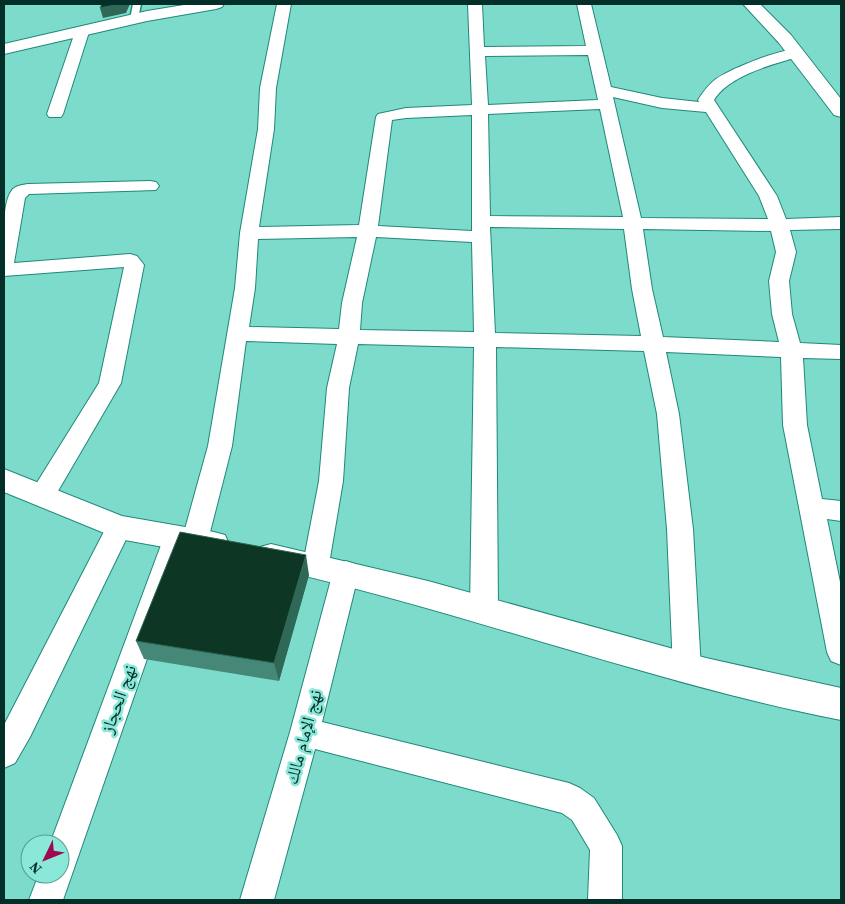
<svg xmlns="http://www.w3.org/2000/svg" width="845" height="904" font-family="'Source Serif 4','Noto Naskh Arabic',serif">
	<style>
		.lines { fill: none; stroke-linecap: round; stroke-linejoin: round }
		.lane-casing { stroke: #208879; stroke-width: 3 }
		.street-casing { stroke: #208879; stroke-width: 2 }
		.secondary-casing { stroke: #208879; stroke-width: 2 }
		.lane { fill: #fff; fill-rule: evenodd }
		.street { fill: #fff; fill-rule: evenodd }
		.secondary { fill: #fff; fill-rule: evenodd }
		.wall { fill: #458878 }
		.shaded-wall { fill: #2f6856 }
		.building { fill: #0d3624; stroke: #2f6856 }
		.labels { text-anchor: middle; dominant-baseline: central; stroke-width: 5; stroke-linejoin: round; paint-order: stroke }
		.near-street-label { font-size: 18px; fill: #042f29; stroke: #8ae8d8 }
	</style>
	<rect width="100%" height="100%" fill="#7ddbcb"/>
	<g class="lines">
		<defs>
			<path id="lane" d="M 133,4 L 141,4 L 138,19 L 134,21 L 130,19 Z"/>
			<path id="street" d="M 277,4 L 291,4 L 276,88 L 274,129 L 259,227 L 359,225 L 376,117 L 378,114 L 406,108 L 472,105 L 468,4 L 482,4 L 484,47 L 586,46 L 577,4 L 591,4 L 611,87 L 662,98 L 699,102 L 698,100 C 703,92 708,85 716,79 C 731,69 785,46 801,50 L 803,53 L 801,56 C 774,64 729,75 714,100 L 777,196 L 786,219 L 841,217 L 841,229 L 790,230 L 796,252 L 789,281 L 792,314 L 800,343 L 841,345 L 841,359 L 803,358 L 807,425 L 822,499 L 841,501 L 841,521 L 827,519 L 841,587 L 841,665 L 831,661 L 827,652 L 783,425 L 781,357 L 666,352 L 679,414 L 693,529 L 701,669 L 697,678 L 687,682 L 677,678 L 673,669 L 667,529 L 657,414 L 644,351 L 496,347 L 498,609 L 494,617 L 484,621 L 474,617 L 470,609 L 474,347 L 358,344 L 349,388 L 343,481 L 329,564 L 325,572 L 316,575 L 307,572 L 303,564 L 319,481 L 327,388 L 337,344 L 246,341 L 232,446 L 208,540 L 204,547 L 195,550 L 186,547 L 63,900 L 29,900 L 39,874 L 60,874 L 60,844 L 50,844 L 164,537 L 168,530 L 177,527 L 185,529 L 208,446 L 235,288 L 240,233 L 258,129 L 260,88 ZM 588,55 L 598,100 L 488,105 L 485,56 ZM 613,97 L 662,108 L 706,112 L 759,196 L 768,219 L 641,218 ZM 600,109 L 623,217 L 490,216 L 488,114 ZM 472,115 L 472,231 L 378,226 L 392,120 L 406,118 ZM 490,227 L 624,229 L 632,289 L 641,336 L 495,333 ZM 643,229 L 771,231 L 776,252 L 769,281 L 772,314 L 779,342 L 663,337 L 652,289 ZM 357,237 L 342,303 L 339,329 L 249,327 L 255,288 L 258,239 ZM 376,237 L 472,242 L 474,332 L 360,330 L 362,303 Z
				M 82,28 L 87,29 L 89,32 L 63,114 L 61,117 L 49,117 L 47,114 L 75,32 L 77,29 Z
				M 150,181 L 156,182 L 159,186 L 156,190 L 29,194 L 25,198 L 14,263 L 130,254 L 137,256 L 144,265 L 121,383 L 51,503 L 42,506 L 33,503 L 30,496 L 33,489 L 99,383 L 124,267 L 4,276 C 4,256 0,202 13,189 C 17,185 23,185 28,184 Z
				M 119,517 L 128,520 L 132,527 L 30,737 L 15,763 L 4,768 L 4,725 L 110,520 Z
				M 346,561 L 355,564 L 359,572 L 322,722 L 569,783 L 580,788 L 594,798 L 617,835 L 622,846 L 622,900 L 588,900 L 590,850 L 572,820 L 562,813 L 315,749 L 274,900 L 240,900 L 290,732 L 333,572 L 337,564 Z"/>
			<path id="secondary" d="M 190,4 L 224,4 L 222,7 L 216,9 L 147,21 L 4,54 L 4,44 L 147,11 Z
				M 743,4 L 760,4 L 791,35 L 841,99 L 841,117 L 834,115 L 779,43 Z
				M 4,469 L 122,516 L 214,532 L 225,535 L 229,544 L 225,553 L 214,556 L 119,539 L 4,492 Z
				M 271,544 L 428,581 L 706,658 L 841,688 L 841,720 C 648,682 463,611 271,568 L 260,565 L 256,556 L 260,547 Z"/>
		</defs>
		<use href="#lane" class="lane-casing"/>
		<use href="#street" class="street-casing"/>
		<use href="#secondary" class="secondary-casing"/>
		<use href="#lane" class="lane"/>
		<use href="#street" class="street"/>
		<use href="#secondary" class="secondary"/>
	</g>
	<path class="wall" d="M 309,575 L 279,681 L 144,659 L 136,641 Z"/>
	<path class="shaded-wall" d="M 120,4 L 130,4 L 126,13 L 103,18 L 100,8 Z
		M 306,555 L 309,575 L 279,681 L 274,663 Z"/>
	<path class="building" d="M 102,4 L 120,4 L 100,8 Z
		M 180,532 L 306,555 L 274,663 L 136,641 Z"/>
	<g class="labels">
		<g class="near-street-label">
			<text transform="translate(118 699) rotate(-70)">نهج الحجاز</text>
			<text transform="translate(303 737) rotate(-75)">نهج الإمام مالك</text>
		</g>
	</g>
	<rect width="845" height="904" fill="none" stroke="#042f29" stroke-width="10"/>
	<g transform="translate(45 859) rotate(227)"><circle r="24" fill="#8ae8d8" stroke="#549e92"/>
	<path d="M0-4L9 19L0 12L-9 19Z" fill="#9f0851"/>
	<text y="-8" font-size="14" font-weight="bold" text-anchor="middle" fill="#042f29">N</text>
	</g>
</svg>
